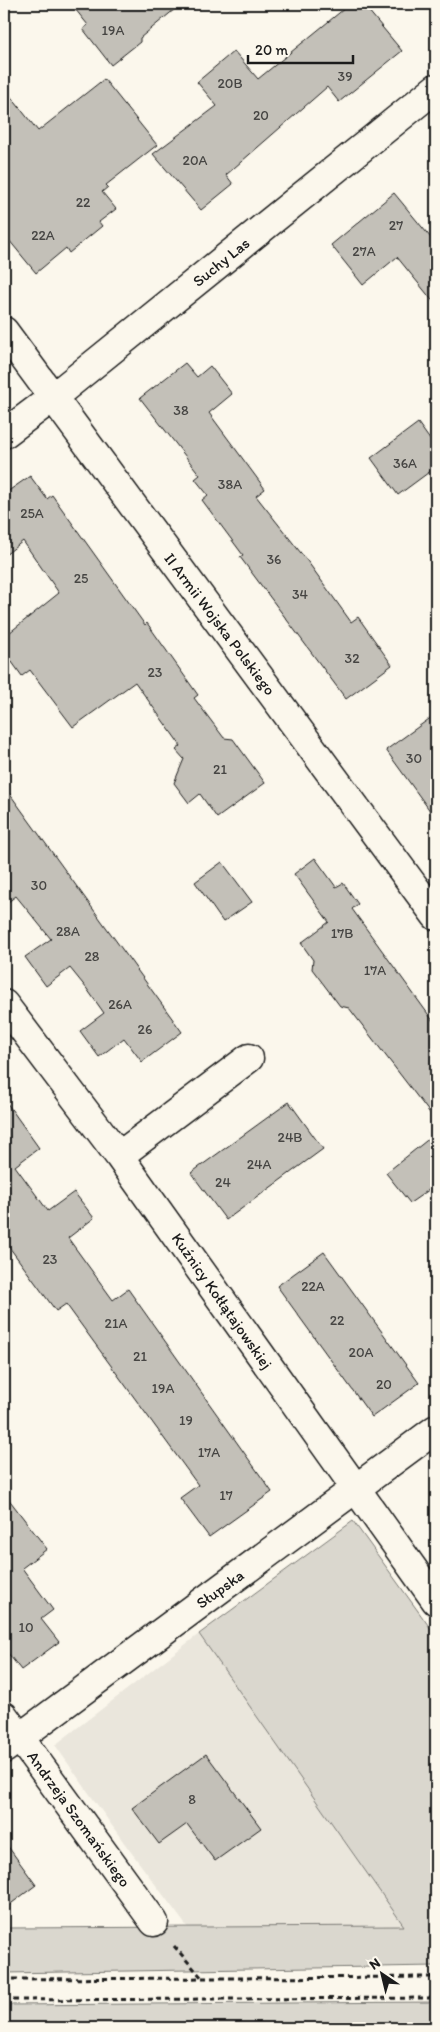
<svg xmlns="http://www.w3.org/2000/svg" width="440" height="2032" font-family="Itim,sans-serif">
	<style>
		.built { fill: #eae6dc }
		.green { fill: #dad7ce; stroke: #7b7a75 }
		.building { fill: #c3c0b8; stroke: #1c1c1c }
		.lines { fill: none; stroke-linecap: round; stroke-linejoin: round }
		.minor-casing { stroke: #1c1c1c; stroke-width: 31 }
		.path { stroke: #1c1c1c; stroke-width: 3; stroke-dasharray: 5 4; stroke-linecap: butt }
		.minor { stroke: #fbf7ec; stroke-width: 28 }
		.labels { text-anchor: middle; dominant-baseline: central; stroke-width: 5; stroke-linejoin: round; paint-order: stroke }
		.number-label { font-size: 14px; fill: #464543 }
		.street-label { font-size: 16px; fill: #1c1c1c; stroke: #fbf7ec }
	</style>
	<rect width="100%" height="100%" fill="#fbf7ec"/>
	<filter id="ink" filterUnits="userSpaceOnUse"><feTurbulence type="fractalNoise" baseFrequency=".02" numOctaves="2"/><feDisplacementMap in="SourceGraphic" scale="10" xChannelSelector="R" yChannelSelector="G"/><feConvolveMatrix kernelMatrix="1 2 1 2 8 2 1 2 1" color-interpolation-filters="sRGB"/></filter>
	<g filter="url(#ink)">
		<path class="built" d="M 199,1634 L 404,1926 L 188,1928 L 125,1844 L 55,1745 Z"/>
		<path class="green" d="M 353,1521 L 436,1636 L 436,1966 L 4,1973 L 4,1928 L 404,1926 L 199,1634 Z
			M 436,2002 L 436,2028 L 4,2028 L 4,2005 Z"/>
		<path class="building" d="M 71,4 L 181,4 L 140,38 L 140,42 L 111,65 L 83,29 L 88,25 Z
			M 350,4 L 363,4 L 402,51 L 339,102 L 327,87 L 226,175 L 233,184 L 201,210 L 153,154 L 217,106 L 197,82 L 234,51 L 258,79 Z
			M 104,79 L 157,145 L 106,185 L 108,187 L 102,192 L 116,209 L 99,222 L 102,226 L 69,253 L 66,248 L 36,273 L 4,234 L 4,88 L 38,131 Z
			M 394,193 L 436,244 L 436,305 L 397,257 L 363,285 L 331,245 Z
			M 185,363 L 197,377 L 210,366 L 232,394 L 209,413 L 265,489 L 256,496 L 308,562 L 351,622 L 358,617 L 392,665 L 346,699 L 240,557 L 243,555 L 202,500 L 208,495 L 195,479 L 200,475 L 140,398 Z
			M 418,423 L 436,448 L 436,467 L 398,495 L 371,458 Z
			M 30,476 L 47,499 L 52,495 L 145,625 L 147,623 L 198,695 L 194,698 L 224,738 L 233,739 L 265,783 L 217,818 L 200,794 L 189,803 L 174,783 L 184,759 L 176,750 L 181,746 L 135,682 L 73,727 L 30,670 L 22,676 L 4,651 L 4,637 L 59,593 L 23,541 L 4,556 L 4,494 Z
			M 436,714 L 436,819 L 386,750 Z
			M 4,786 L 182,1032 L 142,1062 L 124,1038 L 99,1057 L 80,1031 L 104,1013 L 87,989 L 70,968 L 46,986 L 25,957 L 51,939 L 16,896 L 4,905 Z
			M 315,858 L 336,887 L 343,883 L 358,904 L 352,909 L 436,1025 L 436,1121 L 349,1008 L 340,1006 L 312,969 L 313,960 L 301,943 L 329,922 L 294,874 Z
			M 222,862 L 252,902 L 223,922 L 195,882 Z
			M 4,1099 L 39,1148 L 15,1166 L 48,1211 L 74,1192 L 94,1218 L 68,1238 L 113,1300 L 128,1289 L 272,1492 L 209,1537 L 180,1498 L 198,1485 L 66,1304 L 56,1311 L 4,1240 Z
			M 289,1102 L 323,1149 L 226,1220 L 191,1173 Z
			M 436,1133 L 436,1185 L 410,1203 L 386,1173 Z
			M 324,1252 L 419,1383 L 372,1417 L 277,1286 Z
			M 4,1493 L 47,1549 L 22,1568 L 53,1610 L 41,1619 L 59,1642 L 21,1670 L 4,1648 Z
			M 206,1754 L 261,1828 L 215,1861 L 187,1824 L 159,1844 L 132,1808 Z
			M 4,1841 L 36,1885 L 4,1909 Z"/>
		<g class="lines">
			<defs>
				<path id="minor" d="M 4,331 L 436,916
					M 4,434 L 52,398 L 436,88
					M 4,1004 L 119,1156 L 436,1601
					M 119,1156 L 249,1058
					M 4,1716 L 154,1922
					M 4,1749 L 436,1429"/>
			</defs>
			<use href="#minor" class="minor-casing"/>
			<path class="path" d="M 174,1946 L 202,1978
				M 4,1979 L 436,1977
				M 4,2000 L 436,1998"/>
			<use href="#minor" class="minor"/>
		</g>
	</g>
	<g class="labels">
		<g class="number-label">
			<text x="113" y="30">19A</text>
			<text x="345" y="76">39</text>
			<text x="230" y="83">20B</text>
			<text x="261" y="115">20</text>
			<text x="195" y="160">20A</text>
			<text x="83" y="202">22</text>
			<text x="396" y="225">27</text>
			<text x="43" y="235">22A</text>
			<text x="364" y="251">27A</text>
			<text x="181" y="410">38</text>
			<text x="405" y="463">36A</text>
			<text x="230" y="484">38A</text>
			<text x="32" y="513">25A</text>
			<text x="274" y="559">36</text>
			<text x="81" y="578">25</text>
			<text x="300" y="594">34</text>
			<text x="352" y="658">32</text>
			<text x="155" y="672">23</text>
			<text x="414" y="758">30</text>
			<text x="220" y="769">21</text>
			<text x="39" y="885">30</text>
			<text x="68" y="931">28A</text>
			<text x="342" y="933">17B</text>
			<text x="92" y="956">28</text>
			<text x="375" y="970">17A</text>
			<text x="120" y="1004">26A</text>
			<text x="145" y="1029">26</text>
			<text x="290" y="1137">24B</text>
			<text x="259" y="1164">24A</text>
			<text x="223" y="1182">24</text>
			<text x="50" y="1259">23</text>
			<text x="313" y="1286">22A</text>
			<text x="337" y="1320">22</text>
			<text x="116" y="1323">21A</text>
			<text x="361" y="1352">20A</text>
			<text x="140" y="1356">21</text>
			<text x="384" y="1384">20</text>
			<text x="163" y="1388">19A</text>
			<text x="186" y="1420">19</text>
			<text x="209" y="1452">17A</text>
			<text x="226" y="1495">17</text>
			<text x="26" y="1627">10</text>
			<text x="192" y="1799">8</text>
		</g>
		<g class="street-label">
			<text transform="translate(221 262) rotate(-39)">Suchy Las</text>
			<text transform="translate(220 624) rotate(53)">II Armii Wojska Polskiego</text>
			<text transform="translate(222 1301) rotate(55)">Kuźnicy Kołłątajowskiej</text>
			<text transform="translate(220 1589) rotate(-36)">Słupska</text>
			<text transform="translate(79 1819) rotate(54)">Andrzeja Szomańskiego</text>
		</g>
	</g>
	<rect width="440" height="2032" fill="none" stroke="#fbf7ec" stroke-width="20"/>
	<rect x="10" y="10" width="420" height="2012" fill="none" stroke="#1c1c1c" stroke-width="2" filter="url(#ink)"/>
	<g transform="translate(382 1974) rotate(325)" stroke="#fbf7ec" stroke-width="4" paint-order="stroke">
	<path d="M0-4L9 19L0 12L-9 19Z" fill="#1c1c1c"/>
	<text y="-8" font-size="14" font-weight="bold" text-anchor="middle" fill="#1c1c1c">N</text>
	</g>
	<path d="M248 55v8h105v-8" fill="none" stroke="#1c1c1c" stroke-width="2.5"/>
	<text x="255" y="55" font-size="15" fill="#1c1c1c" stroke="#fbf7ec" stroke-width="4" paint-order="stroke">20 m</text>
</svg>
